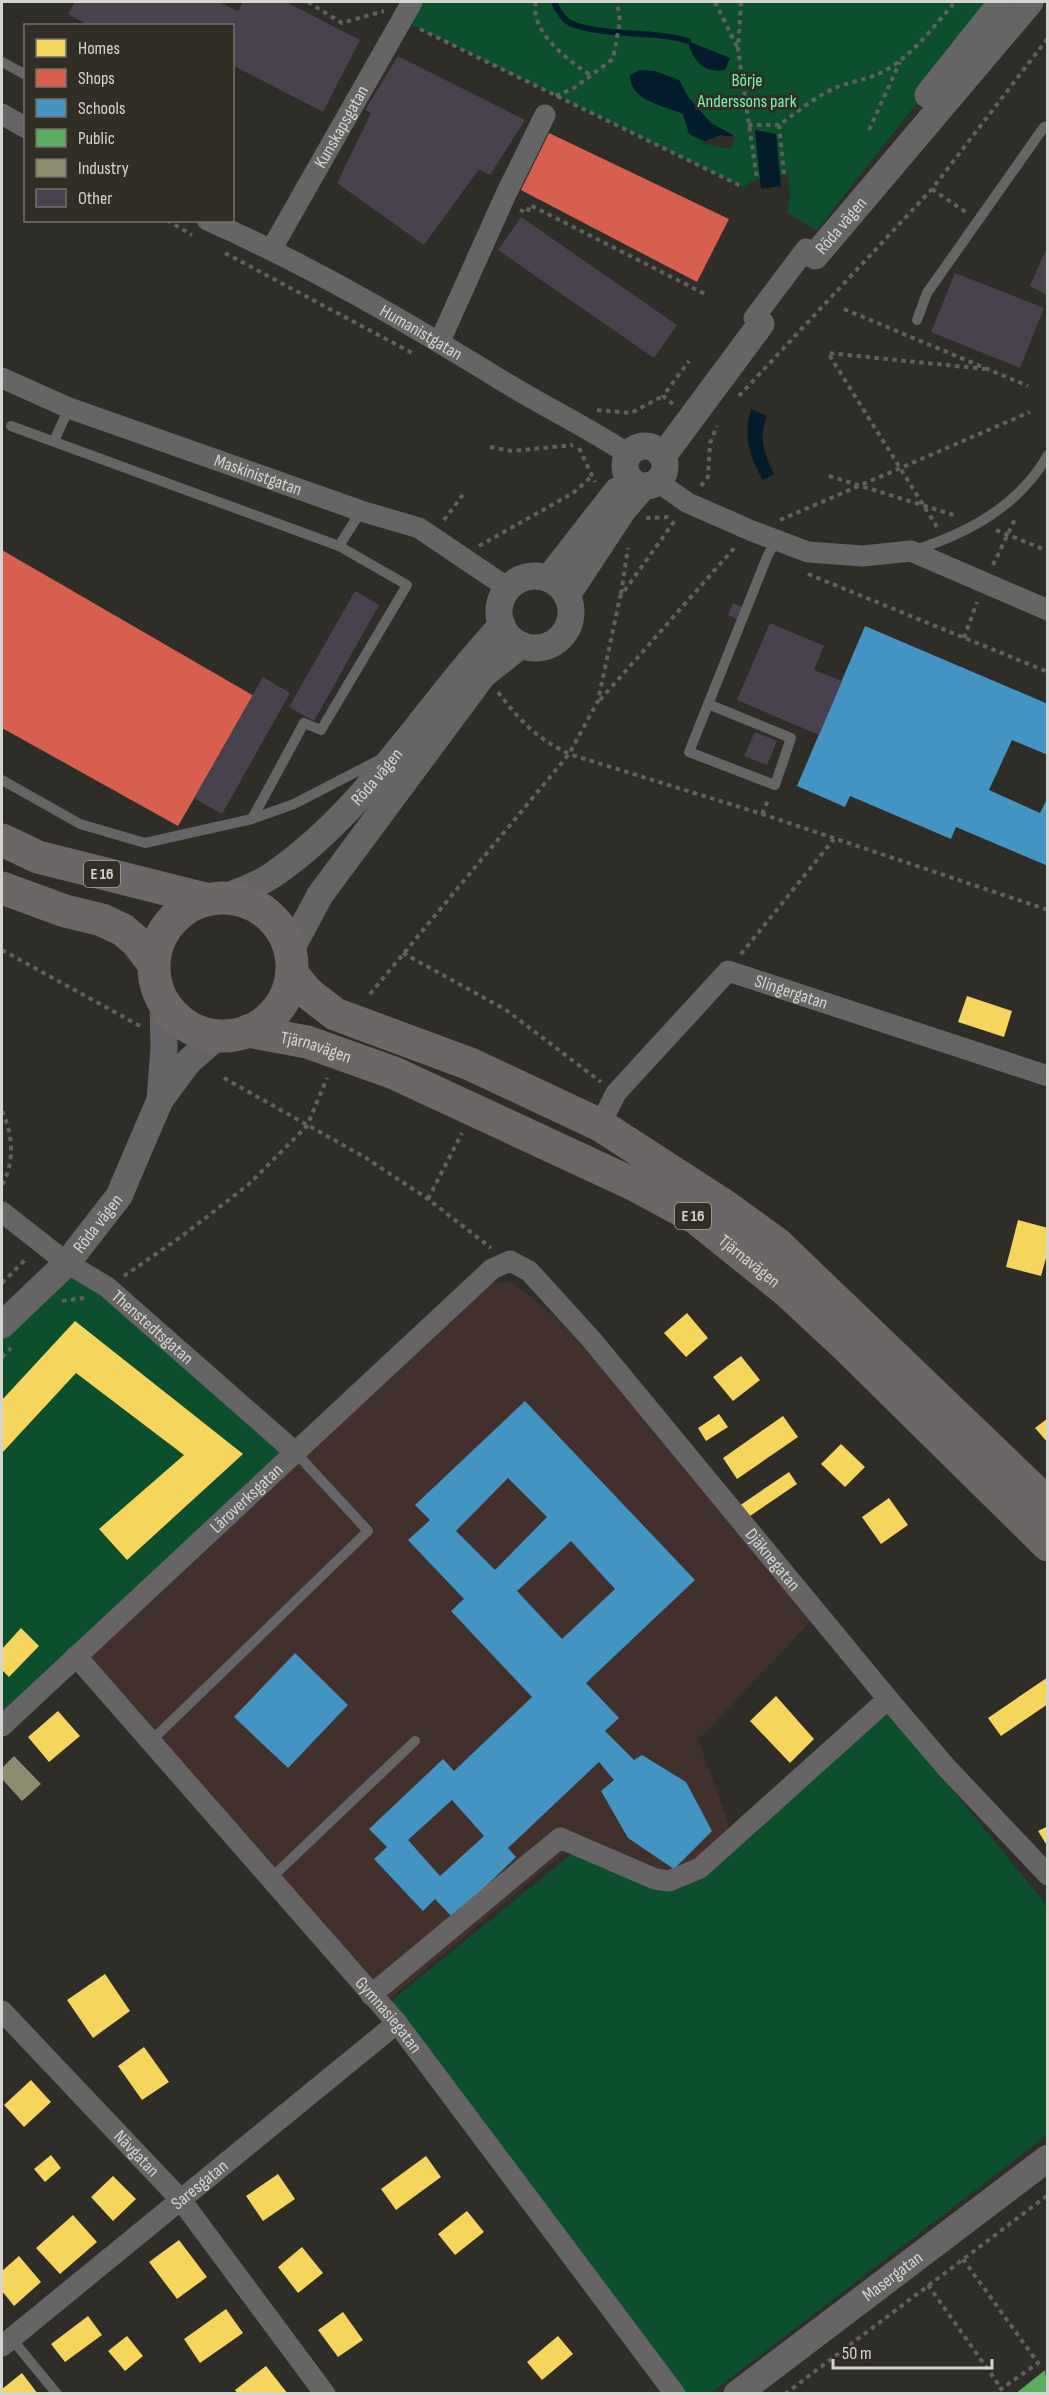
<svg xmlns="http://www.w3.org/2000/svg" width="1049" height="2395" font-family="'Sofia Sans Condensed',sans-serif">
	<style>
		.education { fill: #42302d }
		.green { fill: #0c4f2d }
		.water { fill: #041b2b }
		.pier { fill: #2e2d28 }
		.homes { fill: #f6d55c }
		.shops { fill: #d6604d }
		.schools { fill: #4393c3; fill-rule: evenodd }
		.public { fill: #5aae61 }
		.industry { fill: #8c8c6e }
		.lines { fill: none; stroke-linecap: round; stroke-linejoin: round }
		.stream { stroke: #041b2b; stroke-width: 6 }
		.building { fill: #47424e }
		.path { stroke: #62605e; stroke-width: 4; stroke-dasharray: 4.5 4.5; stroke-linecap: butt }
		.service { stroke: #666464; stroke-width: 10 }
		.minor { stroke: #666464; stroke-width: 21 }
		.tertiary { stroke: #666464; stroke-width: 27 }
		.trunk { stroke: #6a6766; stroke-width: 33 }
		.labels { text-anchor: middle; dominant-baseline: central; stroke-width: 6; stroke-linejoin: round; paint-order: stroke }
		.shield { fill: #312f25; stroke: #a4a29b; stroke-width: 1.5 }
		.shield-label { font-size: 16px; font-weight: bold; fill: #d6d4ce }
		.park-label { font-size: 18px; fill: #7af6a9; stroke: #312f25 }
		.street-label { font-size: 18px; fill: #d6d4ce; stroke: #312f25 }
	</style>
	<rect width="100%" height="100%" fill="#2e2d28"/>
	<path class="education" d="M 512,1282 L 586,1341 L 812,1620 L 698,1740 L 733,1836 L 669,1878 L 577,1842 L 384,2004 L 84,1657 L 490,1283 Z"/>
	<path class="green" d="M 412,2 L 996,2 L 817,230 L 787,213 L 790,195 L 788,174 L 757,179 L 743,187 L 402,20 Z
		M 67,1263 L 296,1453 L 2,1727 L 2,1325 Z
		M 884,1712 L 913,1741 L 1047,1906 L 1047,2135 L 711,2393 L 683,2393 L 385,2006 L 579,1848 L 668,1881 Z"/>
	<path class="water" d="M 688,41 L 730,58 L 725,70 C 704,74 692,60 688,41 Z
		M 640,70 L 655,71 L 679,80 L 689,98 L 711,123 L 733,135 L 729,147 L 706,142 L 689,134 L 683,114 C 662,105 630,101 630,75 Z
		M 755,130 L 776,134 L 781,186 L 761,189 Z
		M 751,409 L 767,416 C 758,437 764,453 774,474 L 763,480 C 749,456 743,435 751,409 Z"/>
	<path class="pier" d="M 720,135 L 736,137 L 731,149 L 701,143 Z"/>
	<path class="homes" d="M 967,996 L 1012,1011 L 1004,1037 L 958,1022 Z
		M 1018,1220 L 1048,1228 L 1048,1251 L 1041,1276 L 1006,1267 Z
		M 687,1313 L 708,1338 L 686,1357 L 664,1333 Z
		M 75,1321 L 243,1454 L 127,1560 L 99,1529 L 184,1455 L 76,1373 L 2,1453 L 2,1400 Z
		M 741,1356 L 760,1380 L 733,1401 L 713,1377 Z
		M 719,1414 L 728,1427 L 706,1441 L 698,1428 Z
		M 783,1416 L 798,1437 L 737,1479 L 723,1458 Z
		M 1048,1418 L 1048,1443 L 1035,1428 Z
		M 841,1444 L 865,1467 L 845,1487 L 821,1464 Z
		M 789,1472 L 797,1484 L 747,1518 L 739,1506 Z
		M 889,1498 L 908,1525 L 881,1544 L 862,1517 Z
		M 21,1628 L 39,1646 L 9,1677 L 2,1670 L 2,1649 Z
		M 1048,1677 L 1048,1704 L 1001,1736 L 988,1718 Z
		M 776,1696 L 814,1739 L 790,1763 L 750,1721 Z
		M 58,1711 L 80,1736 L 49,1762 L 28,1737 Z
		M 1048,1826 L 1048,1847 L 1038,1831 Z
		M 105,1974 L 130,2011 L 93,2038 L 67,2000 Z
		M 144,2047 L 169,2082 L 142,2100 L 118,2066 Z
		M 31,2080 L 51,2102 L 24,2127 L 4,2105 Z
		M 51,2155 L 61,2168 L 45,2182 L 34,2169 Z
		M 426,2156 L 441,2177 L 396,2210 L 381,2189 Z
		M 278,2174 L 295,2199 L 263,2221 L 246,2196 Z
		M 113,2176 L 136,2199 L 113,2221 L 91,2197 Z
		M 467,2211 L 484,2232 L 455,2255 L 438,2234 Z
		M 73,2215 L 97,2242 L 60,2274 L 36,2248 Z
		M 179,2240 L 207,2277 L 177,2299 L 149,2262 Z
		M 302,2247 L 323,2273 L 298,2293 L 278,2267 Z
		M 19,2256 L 41,2282 L 14,2306 L 2,2291 L 2,2271 Z
		M 226,2309 L 243,2333 L 200,2363 L 184,2339 Z
		M 343,2312 L 363,2340 L 338,2357 L 318,2330 Z
		M 88,2316 L 102,2335 L 65,2362 L 51,2344 Z
		M 127,2336 L 143,2356 L 125,2371 L 108,2351 Z
		M 558,2336 L 573,2354 L 542,2380 L 527,2362 Z
		M 266,2366 L 288,2394 L 238,2394 L 235,2390 Z
		M 22,2373 L 38,2394 L 2,2394 L 2,2389 Z"/>
	<path class="shops" d="M 549,133 L 729,219 L 697,282 L 521,190 Z
		M 2,550 L 254,696 L 178,826 L 2,728 Z"/>
	<path class="schools" d="M 865,626 L 1048,704 L 1048,755 L 1012,740 L 989,790 L 1040,813 L 1048,797 L 1048,866 L 956,827 L 951,839 L 850,796 L 845,807 L 797,786 Z
		M 525,1401 L 695,1580 L 586,1683 L 619,1718 L 605,1731 L 634,1760 L 642,1755 L 686,1782 L 712,1831 L 674,1869 L 628,1838 L 601,1791 L 614,1780 L 599,1762 L 508,1848 L 516,1857 L 453,1918 L 435,1899 L 423,1911 L 374,1859 L 387,1847 L 369,1829 L 443,1759 L 454,1771 L 532,1697 L 451,1611 L 464,1599 L 408,1540 L 430,1520 L 415,1505 ZM 508,1478 L 547,1517 L 495,1570 L 456,1531 ZM 571,1541 L 615,1589 L 562,1639 L 517,1591 ZM 452,1800 L 484,1836 L 440,1876 L 408,1840 Z
		M 295,1653 L 348,1705 L 288,1768 L 234,1717 Z"/>
	<path class="public" d="M 1045,2370 L 1048,2394 L 1015,2394 Z"/>
	<path class="industry" d="M 14,1756 L 41,1784 L 22,1801 L 2,1779 L 2,1768 Z"/>
	<g class="lines">
		<path class="stream" d="M 554,2 C 558,11 564,22 575,25 C 611,37 652,30 688,41"/>
	</g>
	<path class="building" d="M 75,2 L 219,2 L 238,11 L 243,2 L 286,2 L 360,40 L 323,112 L 232,65 L 232,26 L 90,26 L 68,14 Z
		M 398,56 L 525,120 L 490,175 L 479,169 L 424,245 L 337,183 L 371,113 L 365,110 Z
		M 521,217 L 677,325 L 654,358 L 498,250 Z
		M 1048,245 L 1048,296 L 1030,286 Z
		M 955,273 L 1044,308 L 1020,368 L 931,332 Z
		M 355,591 L 379,605 L 314,721 L 289,707 Z
		M 733,603 L 744,608 L 739,620 L 728,615 Z
		M 770,623 L 824,646 L 814,670 L 842,681 L 819,735 L 737,700 Z
		M 263,677 L 290,693 L 222,814 L 194,798 Z
		M 755,732 L 777,741 L 767,765 L 744,756 Z"/>
	<g class="lines">
		<path class="path" d="M 308,2 L 342,23 L 384,11
			M 536,2 C 529,32 570,62 592,76
			M 715,2 L 738,49
			M 741,2 L 738,49 L 757,179
			M 420,29 L 743,187
			M 556,96 L 574,88 L 613,59 L 620,21 L 617,2
			M 748,125 L 779,125
			M 869,130 L 900,62
			M 784,174 L 779,125 C 797,112 816,96 837,87 C 853,81 871,79 886,70 C 914,54 934,26 955,2
			M 932,189 L 967,213
			M 520,210 L 527,213 L 530,205 L 707,295
			M 167,220 L 192,235
			M 225,253 L 414,354
			M 844,309 L 1028,386
			M 739,396 L 932,189 L 1048,38
			M 673,404 L 663,396 L 689,361
			M 597,410 L 631,413 L 663,396
			M 490,447 L 512,451 L 573,445
			M 579,448 L 595,482
			M 829,476 L 957,516
			M 701,486 L 708,477 L 710,443 L 717,426
			M 646,518 L 671,517
			M 444,520 L 465,492
			M 780,520 L 1030,412
			M 937,527 L 828,353 L 985,369
			M 996,530 L 1048,551
			M 479,546 L 573,493 L 591,477
			M 993,565 L 1016,517
			M 808,574 L 1048,672
			M 621,594 L 628,548
			M 964,638 L 977,602
			M 498,692 C 521,722 535,737 569,754 L 762,814 L 1048,910
			M 600,700 L 736,546
			M 762,814 L 769,798
			M 2,950 L 140,1026
			M 403,953 L 506,1010 L 601,1082
			M 741,954 L 834,839
			M 370,994 L 569,754 L 598,701 L 620,597 L 676,519
			M 224,1078 L 366,1158 L 428,1199 L 491,1248
			M 2,1111 C 13,1134 15,1162 2,1185
			M 428,1199 L 462,1133
			M 124,1276 L 182,1236 L 248,1185 L 307,1126 L 327,1078
			M 2,1283 L 27,1258
			M 62,1301 L 84,1298
			M 2,1357 L 11,1348
			M 963,2259 L 1038,2363 L 994,2394
			M 928,2285 L 1001,2388
			M 785,2394 L 1048,2195"/>
		<path class="service" d="M 2,62 L 26,75
			M 917,320 L 927,293 L 1044,127 L 1048,126
			M 11,426 L 339,546 L 407,585 L 321,730 L 304,723 L 252,819
			M 54,441 L 69,408
			M 339,546 L 361,511
			M 915,550 C 968,533 1019,506 1048,455
			M 708,704 L 791,738 L 775,785 L 689,752 L 767,557 L 776,540
			M 2,780 L 80,824 L 145,843 L 252,819 L 294,804 L 379,760
			M 150,1742 L 368,1531 L 296,1453
			M 269,1880 L 415,1741
			M 11,2338 L 57,2394"/>
		<g class="minor">
			<path d="M 2,114 L 26,128"/>
			<path id="s1" d="M 207,220 C 311,266 410,324 506,383 C 547,408 589,428 628,454"/>
			<path id="s2" d="M 271,250 L 412,2"/>
			<path d="M 754,318 L 806,249"/>
			<path d="M 440,341 L 506,194 L 545,115"/>
			<path id="s3" d="M 2,378 L 69,408 L 361,511 L 419,528 L 508,588"/>
			<path d="M 658,482 L 688,503 L 752,531 L 808,552 L 863,556 L 911,551 L 1048,610"/>
			<path id="s4" d="M 600,1125 L 616,1093 L 728,971 L 1048,1076"/>
			<path id="s5" d="M 2,1212 L 67,1263 L 107,1287 L 296,1453"/>
			<path id="s6" d="M 76,1656 L 397,2023 L 675,2394"/>
			<path id="s7" d="M 2,1726 L 492,1269 L 510,1261 L 529,1271 L 591,1339 L 888,1699 L 946,1767 L 1048,1875"/>
			<path d="M 371,1995 L 560,1838 L 655,1879 L 669,1881 L 700,1868 L 888,1699"/>
			<path id="s8" d="M 2,2011 L 181,2200 L 325,2394"/>
			<path id="s9" d="M 2,2346 L 397,2023"/>
		</g>
		<g class="tertiary">
			<path d="M 928,95 L 1002,2"/>
			<path id="s10" d="M 815,256 L 1030,2"/>
			<circle cx="645" cy="466" r="20"/>
			<path d="M 663,456 L 761,324"/>
			<circle cx="535" cy="612" r="36"/>
			<path d="M 549,578 L 617,491"/>
			<path d="M 567,595 L 623,510 L 643,487"/>
			<path id="s11" d="M 225,897 C 240,891 258,885 271,876 C 366,812 424,708 502,625"/>
			<path d="M 290,951 L 320,895 L 483,675 L 521,645"/>
			<path d="M 160,1100 L 189,1061 L 218,1036"/>
			<path id="s12" d="M 2,1325 L 67,1263 L 119,1196 L 160,1100 L 164,1048 L 163,1003"/>
			<path id="s13" d="M 737,2394 L 1048,2158"/>
		</g>
		<g class="trunk">
			<path d="M 2,840 L 38,857 L 205,899"/>
			<path d="M 2,888 L 65,911 L 102,920 L 123,930 L 137,942 L 153,963"/>
			<circle cx="223" cy="967" r="69"/>
			<path d="M 292,974 L 308,993 L 335,1014 L 470,1064 L 600,1125 L 725,1206 L 776,1243 L 1048,1504"/>
			<path id="s14" d="M 248,1031 L 307,1042 L 394,1073 L 633,1184 L 696,1218 L 788,1292 L 847,1347 L 1048,1545"/>
		</g>
	</g>
	<g class="labels">
		<g class="shield">
			<rect x="84" y="861" width="36" height="26" rx="4.5"/>
			<rect x="675" y="1203" width="36" height="26" rx="4.5"/>
		</g>
		<g class="shield-label">
			<text x="102" y="874">E 16</text>
			<text x="693" y="1216">E 16</text>
		</g>
		<g class="park-label">
			<text x="747" y="80">Börje<tspan x="747" dy="21">Anderssons park</tspan></text>
		</g>
		<g class="street-label">
			<text stroke="none"><textPath href="#s2" startOffset="142">Kunskapsgatan</textPath></text>
			<text stroke="none"><textPath href="#s10" startOffset="40">Röda vägen</textPath></text>
			<text stroke="none"><textPath href="#s1" startOffset="242">Humanistgatan</textPath></text>
			<text stroke="none"><textPath href="#s3" startOffset="274">Maskinistgatan</textPath></text>
			<text stroke="none"><textPath href="#s11" startOffset="196">Röda vägen</textPath></text>
			<text stroke="none"><textPath href="#s4" startOffset="268">Slingergatan</textPath></text>
			<text stroke="none"><textPath href="#s14" startOffset="70">Tjärnavägen</textPath></text>
			<text stroke="none"><textPath href="#s12" startOffset="140">Röda vägen</textPath></text>
			<text stroke="none"><textPath href="#s14" startOffset="556">Tjärnavägen</textPath></text>
			<text stroke="none"><textPath href="#s5" startOffset="190">Thenstedtsgatan</textPath></text>
			<text stroke="none"><textPath href="#s7" startOffset="334">Läroverksgatan</textPath></text>
			<text stroke="none"><textPath href="#s7" startOffset="1089">Djäknegatan</textPath></text>
			<text stroke="none"><textPath href="#s6" startOffset="476">Gymnasiegatan</textPath></text>
			<text stroke="none"><textPath href="#s8" startOffset="196">Nävgatan</textPath></text>
			<text stroke="none"><textPath href="#s9" startOffset="255">Saresgatan</textPath></text>
			<text stroke="none"><textPath href="#s13" startOffset="195">Masergatan</textPath></text>
		</g>
	</g>
	<rect width="1049" height="2395" fill="none" stroke="#d6d4ce" stroke-width="6"/>
	<rect x="24" y="24" width="210" height="198" fill="#312f25" stroke="#737169" stroke-width="1.5"/>
	<rect x="36" y="39" width="30" height="18" fill="#f6d55c" stroke="#737169" stroke-width="1.5"/>
	<text x="78" y="54" font-size="18" fill="#d6d4ce">Homes</text>
	<rect x="36" y="69" width="30" height="18" fill="#d6604d" stroke="#737169" stroke-width="1.5"/>
	<text x="78" y="84" font-size="18" fill="#d6d4ce">Shops</text>
	<rect x="36" y="99" width="30" height="18" fill="#4393c3" stroke="#737169" stroke-width="1.5"/>
	<text x="78" y="114" font-size="18" fill="#d6d4ce">Schools</text>
	<rect x="36" y="129" width="30" height="18" fill="#5aae61" stroke="#737169" stroke-width="1.5"/>
	<text x="78" y="144" font-size="18" fill="#d6d4ce">Public</text>
	<rect x="36" y="159" width="30" height="18" fill="#8c8c6e" stroke="#737169" stroke-width="1.5"/>
	<text x="78" y="174" font-size="18" fill="#d6d4ce">Industry</text>
	<rect x="36" y="189" width="30" height="18" fill="#47424e" stroke="#737169" stroke-width="1.5"/>
	<text x="78" y="204" font-size="18" fill="#d6d4ce">Other</text>
	<path d="M833 2359v9h159v-9" fill="none" stroke="#d6d4ce" stroke-width="3"/>
	<text x="842" y="2359" font-size="18" fill="#d6d4ce" stroke="#312f25" stroke-width="4.5" paint-order="stroke">50 m</text>
</svg>
